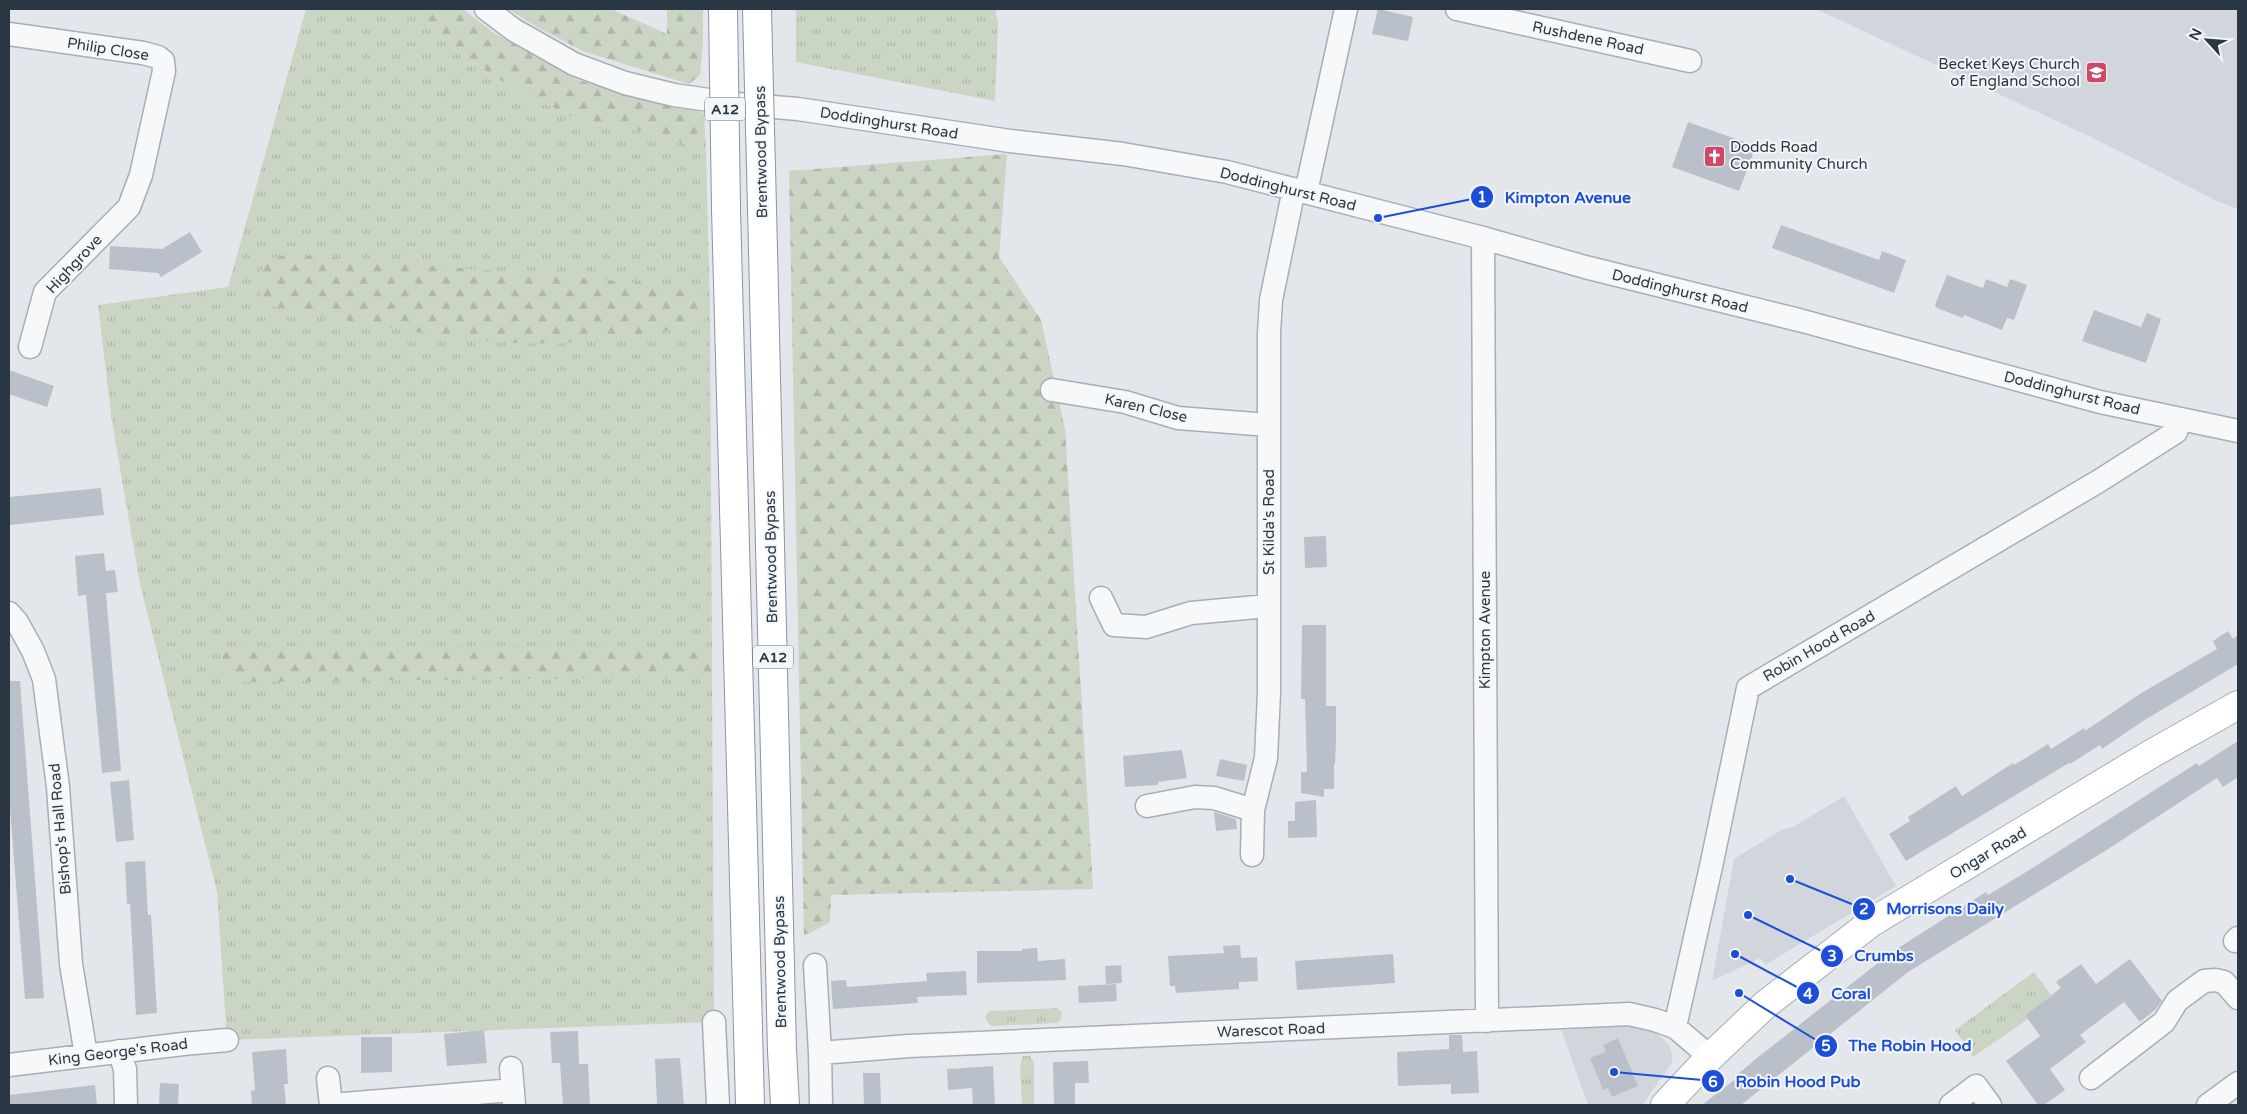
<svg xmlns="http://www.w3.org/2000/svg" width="2247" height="1114" font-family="'Varela Round',sans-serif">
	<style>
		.built { fill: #d1d6dd }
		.grass { fill: url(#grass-tufts) }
		.forest { fill: url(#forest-firs) }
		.building { fill: #bac0c9 }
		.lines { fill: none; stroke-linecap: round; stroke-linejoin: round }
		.minor-casing { stroke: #a8aeb6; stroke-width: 25 }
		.major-casing { stroke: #a2acb7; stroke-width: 30 }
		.highway-casing { stroke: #8a95a2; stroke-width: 30 }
		.minor { stroke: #f6f8f9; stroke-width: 22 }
		.major { stroke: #fff; stroke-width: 28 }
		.highway { stroke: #fff; stroke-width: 28 }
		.highway-bridge-casing { stroke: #8a95a2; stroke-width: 30; stroke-linecap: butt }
		.highway-bridge { stroke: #fff; stroke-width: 28 }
		.labels { text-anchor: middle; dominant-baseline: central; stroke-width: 4; stroke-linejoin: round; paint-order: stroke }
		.shield { fill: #f3f6f8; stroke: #67707a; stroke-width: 1 }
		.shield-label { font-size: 14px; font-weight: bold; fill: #2b3644 }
		.street-label { font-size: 15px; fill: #2b3644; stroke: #f3f6f8 }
		.poi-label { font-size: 15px; fill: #2b3644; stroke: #f3f6f8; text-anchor: end }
		.leader { fill: none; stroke: #1d4ed8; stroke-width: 2 }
		.callout-dot { fill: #1d4ed8; stroke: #f3f6f8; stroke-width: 2 }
		.mark-label { font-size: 15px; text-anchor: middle; font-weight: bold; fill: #fff }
		.callout-label { font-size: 16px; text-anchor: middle; font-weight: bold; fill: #1d4ed8; stroke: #f3f6f8; stroke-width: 4; stroke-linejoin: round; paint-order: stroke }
	</style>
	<defs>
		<pattern id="grass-tufts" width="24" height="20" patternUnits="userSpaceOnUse" patternTransform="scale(1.25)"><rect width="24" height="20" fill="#cad5c4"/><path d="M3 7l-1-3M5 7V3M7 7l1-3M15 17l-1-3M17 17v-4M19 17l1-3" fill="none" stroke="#aeb7aa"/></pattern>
		<pattern id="forest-firs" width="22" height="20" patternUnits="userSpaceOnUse" patternTransform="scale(1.25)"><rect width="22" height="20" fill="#cad5c4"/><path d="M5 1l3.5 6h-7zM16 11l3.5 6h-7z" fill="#aeb7aa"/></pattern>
	</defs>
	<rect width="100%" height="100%" fill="#e3e7eb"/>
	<path class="built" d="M 1816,9 L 2238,9 L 2238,209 L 2217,201 L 2093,138 Z
		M 1844,796 L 1896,886 L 1765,965 L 1760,958 L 1712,981 L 1734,859 L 1781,830 L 1793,827 Z
		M 1627,1026 L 1640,1027 L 1653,1031 L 1662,1038 L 1669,1045 L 1672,1054 L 1672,1063 L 1642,1105 L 1588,1105 L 1561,1030 Z"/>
	<path class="grass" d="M 306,9 L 412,9 L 432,31 L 494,77 L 582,122 L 660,134 L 706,152 L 710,306 L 714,1022 L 227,1040 L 217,892 L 140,584 L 112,422 L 98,305 L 228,287 Z
		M 796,9 L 995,9 L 998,22 L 995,101 L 796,62 Z
		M 2034,972 L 2051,995 L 2025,1015 L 2028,1019 L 1973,1057 L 1955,1030 Z
		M 1056,1008 L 1062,1012 L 1060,1020 L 1057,1023 L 993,1026 L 990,1025 L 985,1018 L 988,1012 L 992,1011 Z
		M 1023,1056 L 1030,1056 L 1034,1063 L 1034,1105 L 1022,1105 L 1020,1068 Z"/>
	<path class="forest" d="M 412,9 L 463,9 L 494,33 L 578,80 L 704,113 L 706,152 L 660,134 L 582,122 L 494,77 L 432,31 Z
		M 508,9 L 611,9 L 667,34 L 667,9 L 703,9 L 703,43 L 700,75 L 689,84 L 585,52 L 537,27 Z
		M 1007,154 L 999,257 L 1041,320 L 1065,429 L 1093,889 L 831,895 L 830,922 L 804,936 L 789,171 Z
		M 288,254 L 704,288 L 705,325 C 642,334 579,346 516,343 C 431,338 348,320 264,305 L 258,282 L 264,261 Z
		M 231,646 L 712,646 L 712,677 L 234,682 L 224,673 L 220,657 Z"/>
	<path class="building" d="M 1378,9 L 1413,17 L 1408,41 L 1372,34 Z
		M 1688,122 L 1756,146 L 1739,191 L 1672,167 Z
		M 1781,225 L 1879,260 L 1882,251 L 1906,260 L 1894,293 L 1772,248 Z
		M 190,232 L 202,252 L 161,277 L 158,273 L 109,269 L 110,246 L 162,249 Z
		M 1947,275 L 1983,288 L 1986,279 L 2007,287 L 2010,279 L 2027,285 L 2014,320 L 2007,318 L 2002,330 L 1964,315 L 1963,318 L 1937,308 L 1935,305 Z
		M 2094,310 L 2141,327 L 2147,313 L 2161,319 L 2146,363 L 2082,341 Z
		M 9,370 L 54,386 L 47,407 L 9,394 Z
		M 101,488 L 104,515 L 9,525 L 9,497 Z
		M 1326,536 L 1327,567 L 1305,568 L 1304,537 Z
		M 104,553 L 106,571 L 115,570 L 118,592 L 106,593 L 121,771 L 102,773 L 86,595 L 78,596 L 75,556 Z
		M 1302,625 L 1326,625 L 1326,706 L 1336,706 L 1336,742 L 1335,764 L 1334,764 L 1334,789 L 1324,789 L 1324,797 L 1301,793 L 1301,772 L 1307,772 L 1305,699 L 1301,699 Z
		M 2228,631 L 2233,639 L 2238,635 L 2238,664 L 2143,721 L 2102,749 L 2100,745 L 2070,764 L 2069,763 L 1906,861 L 1889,834 L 1910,821 L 1908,817 L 1956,786 L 1962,796 L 2013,763 L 2014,765 L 2048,744 L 2051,749 L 2084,728 L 2085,731 L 2143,692 L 2217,649 L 2213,641 Z
		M 9,681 L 20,681 L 44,998 L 25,999 L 9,796 Z
		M 2238,741 L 2238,777 L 2223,787 L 2217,778 L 2105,851 L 1908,972 L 1741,1105 L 1702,1105 L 1738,1077 L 1737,1075 L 1757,1058 L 1892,952 L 1986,892 L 1988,895 L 2031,869 L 2197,763 L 2199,766 Z
		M 1182,750 L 1187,778 L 1158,782 L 1158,785 L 1125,787 L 1123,756 Z
		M 1220,759 L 1247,765 L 1244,781 L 1216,776 Z
		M 129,780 L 134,840 L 116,842 L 110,782 Z
		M 1316,800 L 1317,837 L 1288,838 L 1288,821 L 1295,821 L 1295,802 Z
		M 1214,812 L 1236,819 L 1237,829 L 1216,831 Z
		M 145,861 L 148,915 L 151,915 L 157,1013 L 136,1015 L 130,904 L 127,904 L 125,862 Z
		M 1240,945 L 1241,958 L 1257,957 L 1258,981 L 1239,982 L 1239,989 L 1176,993 L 1175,986 L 1170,986 L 1168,956 L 1224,953 L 1223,946 Z
		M 1037,948 L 1038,961 L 1065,959 L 1066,980 L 977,983 L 977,951 L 1022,951 L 1022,949 Z
		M 1393,954 L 1395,983 L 1297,990 L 1295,961 Z
		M 2130,959 L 2162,1001 L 2156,1009 L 2140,1022 L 2124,1002 L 2080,1035 L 2086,1042 L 2050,1069 L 2065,1090 L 2044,1105 L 2038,1105 L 2006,1061 L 2040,1036 L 2025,1015 L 2061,988 L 2056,982 L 2081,964 L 2096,984 Z
		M 1121,965 L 1122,983 L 1106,984 L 1105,966 Z
		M 966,971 L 967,995 L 917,997 L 918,1003 L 833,1009 L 831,981 L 846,980 L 847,987 L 927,981 L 926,973 Z
		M 1116,984 L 1117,1001 L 1079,1003 L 1078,986 Z
		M 484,1030 L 487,1063 L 447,1066 L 444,1034 Z
		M 578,1031 L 579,1064 L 588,1064 L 590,1105 L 563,1105 L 560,1063 L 552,1063 L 550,1032 Z
		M 1449,1035 L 1462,1035 L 1463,1052 L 1477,1051 L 1479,1093 L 1451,1094 L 1451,1084 L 1398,1086 L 1397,1052 L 1449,1049 Z
		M 361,1037 L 392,1037 L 392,1072 L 361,1073 Z
		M 1618,1038 L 1638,1086 L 1612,1097 L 1608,1088 L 1603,1090 L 1590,1058 L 1606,1052 L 1603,1045 Z
		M 286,1049 L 288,1084 L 284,1084 L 286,1105 L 252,1105 L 251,1091 L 255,1090 L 252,1052 Z
		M 680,1058 L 684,1105 L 657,1105 L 655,1059 Z
		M 1088,1061 L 1089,1083 L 1075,1083 L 1075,1105 L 1054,1105 L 1053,1062 Z
		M 993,1066 L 995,1105 L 973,1105 L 972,1088 L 948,1090 L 947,1069 Z
		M 863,1073 L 880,1073 L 881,1105 L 864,1105 Z
		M 160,1083 L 179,1084 L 178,1105 L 159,1105 Z
		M 95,1085 L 97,1105 L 10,1105 L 9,1095 Z"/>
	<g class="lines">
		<defs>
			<path id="minor" d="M 486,9 L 514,30 L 574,64 L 625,83 L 674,95 L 737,104 L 798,109 L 1010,141 L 1123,154 L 1227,172 L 1483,238 L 1585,267 L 1799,320 L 2100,402 L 2238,431
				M 1457,9 L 1690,61
				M 9,34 L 143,53 L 158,57 L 163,61 L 164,71 L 141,175 L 129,207 L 45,292 L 30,347
				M 1306,192 L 1346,9
				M 1483,238 L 1487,1021
				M 1052,390 L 1125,402 L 1178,418 L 1269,425
				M 1101,598 L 1114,625 L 1146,627 L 1191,613 L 1268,606
				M 9,613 L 17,622 L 33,651 L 44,679 L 58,787 L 71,964 L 86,1055
				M 1147,806 L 1195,797 L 1214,798 L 1253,810
				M 1252,855 L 1253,810 L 1266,758 L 1269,693 L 1269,333 L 1271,300 L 1294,189
				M 2235,941 L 2238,938
				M 815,965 L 820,1053
				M 714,1022 L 718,1105
				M 1675,1027 L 1712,862 L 1748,688 L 2099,481 L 2176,432 L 2180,419
				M 119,1051 L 125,1069 L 126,1105
				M 9,1065 L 183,1044 L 227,1040
				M 511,1068 L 514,1104
				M 328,1078 L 331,1105 L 513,1090
				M 2091,1078 L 2164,1022 L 2177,1001 L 2204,981 L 2215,980 L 2224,982 L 2238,998
				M 821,1105 L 820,1053 L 909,1046 L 1629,1014 L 1655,1020 L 1675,1027 L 1710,1057
				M 1951,1105 L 1976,1086 L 1990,1105
				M 2208,1105 L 2238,1083"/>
			<path id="major" d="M 1665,1105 L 1710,1057 L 1766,1004 L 1872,922 L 2151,754 L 2238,705"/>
			<path id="highway" d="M 762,208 L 782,1051 L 785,1105
				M 726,209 L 750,1105"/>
		</defs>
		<use href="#minor" class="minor-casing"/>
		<use href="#major" class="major-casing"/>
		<use href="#highway" class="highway-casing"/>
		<use href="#minor" class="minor"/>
		<use href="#major" class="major"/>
		<use href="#highway" class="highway"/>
		<defs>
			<path id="highway-bridge" d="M 723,9 L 726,209
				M 757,9 L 762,208"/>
		</defs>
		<use href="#highway-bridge" class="highway-bridge-casing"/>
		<use href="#highway-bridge" class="highway-bridge"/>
	</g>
	<defs>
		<symbol id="school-square" viewBox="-11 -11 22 22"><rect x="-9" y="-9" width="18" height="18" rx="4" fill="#cf4966" stroke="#f3f6f8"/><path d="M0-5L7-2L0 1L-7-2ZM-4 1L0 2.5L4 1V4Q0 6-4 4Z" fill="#fff"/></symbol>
		<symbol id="church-square" viewBox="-11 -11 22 22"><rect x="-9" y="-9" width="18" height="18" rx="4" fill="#cf4966" stroke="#f3f6f8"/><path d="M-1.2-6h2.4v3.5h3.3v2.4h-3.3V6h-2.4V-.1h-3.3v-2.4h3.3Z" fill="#fff"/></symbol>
	</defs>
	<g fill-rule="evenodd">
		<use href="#school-square" x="2084" y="60" width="25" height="25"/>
		<use href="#church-square" x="1702" y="144" width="25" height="25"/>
	</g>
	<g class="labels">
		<g class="shield">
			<rect x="705" y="97.5" width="40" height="23" rx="4"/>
			<rect x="753" y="645.5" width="40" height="23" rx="4"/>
		</g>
		<g class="shield-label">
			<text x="725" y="109">A12</text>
			<text x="773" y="657">A12</text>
		</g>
		<g class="street-label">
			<text transform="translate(1588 38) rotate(12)">Rushdene Road</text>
			<text transform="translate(108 49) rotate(9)">Philip Close</text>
			<text transform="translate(889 123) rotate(9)">Doddinghurst Road</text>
			<text transform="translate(761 152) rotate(-91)">Brentwood Bypass</text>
			<text transform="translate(1288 189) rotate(14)">Doddinghurst Road</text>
			<text transform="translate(74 264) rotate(-47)">Highgrove</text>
			<text transform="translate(1680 291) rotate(14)">Doddinghurst Road</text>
			<text transform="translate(2072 393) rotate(14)">Doddinghurst Road</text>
			<text transform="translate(1146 408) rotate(13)">Karen Close</text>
			<text transform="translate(1269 522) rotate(-90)">St Kilda's Road</text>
			<text transform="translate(771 557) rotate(-91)">Brentwood Bypass</text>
			<text transform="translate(1485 630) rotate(-90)">Kimpton Avenue</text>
			<text transform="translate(1819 646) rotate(-30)">Robin Hood Road</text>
			<text transform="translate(60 829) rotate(-95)">Bishop's Hall Road</text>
			<text transform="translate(1988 853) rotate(-31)">Ongar Road</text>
			<text transform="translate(780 962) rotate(-91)">Brentwood Bypass</text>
			<text transform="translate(1271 1030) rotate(-2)">Warescot Road</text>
			<text transform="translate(118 1052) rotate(-7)">King George's Road</text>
		</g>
		<g class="poi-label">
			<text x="2080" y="64">Becket Keys Church<tspan x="2080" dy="17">of England School</tspan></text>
			<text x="1730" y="147" text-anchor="start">Dodds Road<tspan x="1730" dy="17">Community Church</tspan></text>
		</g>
	</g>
	<path class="leader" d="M1378 218L1482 197M1790 879L1864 909M1748 915L1832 956M1735 954L1808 993M1739 993L1826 1046M1614 1072L1713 1081"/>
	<g class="callout-dot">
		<circle cx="1378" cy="218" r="5"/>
		<circle cx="1790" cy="879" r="5"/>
		<circle cx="1748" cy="915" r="5"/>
		<circle cx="1735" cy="954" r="5"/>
		<circle cx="1739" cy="993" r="5"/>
		<circle cx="1614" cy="1072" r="5"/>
		<circle cx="1482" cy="197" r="12"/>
		<circle cx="1864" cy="909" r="12"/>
		<circle cx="1832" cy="956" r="12"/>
		<circle cx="1808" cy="993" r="12"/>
		<circle cx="1826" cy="1046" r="12"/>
		<circle cx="1713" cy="1081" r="12"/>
	</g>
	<g class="mark-label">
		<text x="1482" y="202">1</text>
		<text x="1864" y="914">2</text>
		<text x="1832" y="961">3</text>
		<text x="1808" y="999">4</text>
		<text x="1826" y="1051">5</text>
		<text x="1713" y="1087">6</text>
	</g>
	<g class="callout-label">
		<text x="1568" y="203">Kimpton Avenue</text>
		<text x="1945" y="914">Morrisons Daily</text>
		<text x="1884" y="961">Crumbs</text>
		<text x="1851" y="999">Coral</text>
		<text x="1910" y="1051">The Robin Hood</text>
		<text x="1798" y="1087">Robin Hood Pub</text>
	</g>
	<rect width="2247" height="1114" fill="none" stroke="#2b3644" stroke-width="20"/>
	<g transform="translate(2207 40) rotate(296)" stroke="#f3f6f8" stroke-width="4" paint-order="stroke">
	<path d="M0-4L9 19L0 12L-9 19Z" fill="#2b3644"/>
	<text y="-8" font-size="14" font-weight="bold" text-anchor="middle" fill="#2b3644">N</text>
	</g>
</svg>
